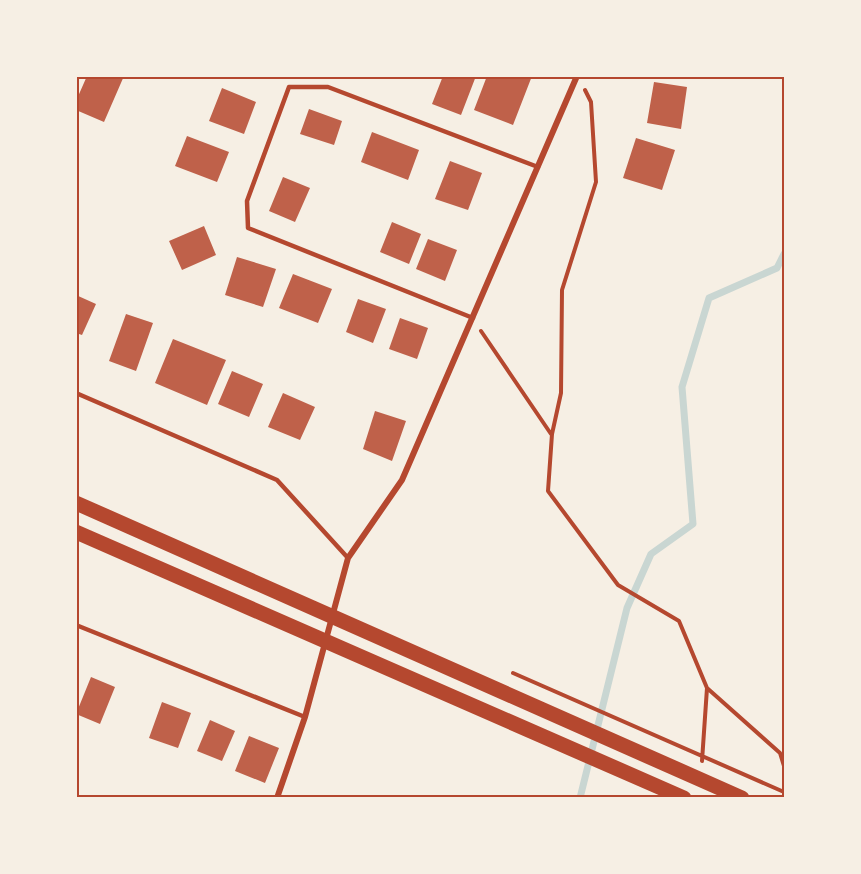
<svg xmlns="http://www.w3.org/2000/svg" width="861" height="874" font-family="'IBM Plex Sans',sans-serif">
	<style>
		.lines { fill: none; stroke-linecap: round; stroke-linejoin: round }
		.stream { stroke: #c9d6d2; stroke-width: 7 }
		.building { fill: #bf614a }
		.path { stroke: #b5482f; stroke-width: 4 }
		.service { stroke: #b5482f; stroke-width: 4.5 }
		.minor { stroke: #b5482f; stroke-width: 6 }
		.primary { stroke: #b5482f; stroke-width: 15 }
		.neatline { fill: none; stroke: #b5482f; stroke-width: 2 }
	</style>
	<rect width="100%" height="100%" fill="#f6efe4"/>
	<g class="lines">
		<path class="stream" d="M 580,798 L 627,608 L 651,554 L 693,524 L 682,387 L 709,298 L 777,268 L 784,254"/>
	</g>
	<path class="building" d="M 87,76 L 124,76 L 104,122 L 76,110 L 76,101 Z
		M 443,76 L 476,76 L 461,115 L 432,104 Z
		M 487,76 L 532,76 L 513,125 L 474,110 Z
		M 654,82 L 687,87 L 681,129 L 647,123 Z
		M 222,88 L 256,102 L 244,134 L 209,121 Z
		M 309,109 L 342,121 L 334,145 L 300,134 Z
		M 372,132 L 419,150 L 408,180 L 361,162 Z
		M 187,136 L 229,152 L 217,182 L 175,166 Z
		M 636,138 L 675,150 L 662,190 L 623,178 Z
		M 450,161 L 482,173 L 468,210 L 435,199 Z
		M 283,177 L 310,188 L 295,222 L 269,211 Z
		M 392,222 L 421,234 L 409,264 L 380,252 Z
		M 204,226 L 216,255 L 182,270 L 169,241 Z
		M 428,239 L 457,250 L 445,281 L 416,269 Z
		M 237,257 L 276,269 L 263,307 L 225,295 Z
		M 293,274 L 332,289 L 318,323 L 279,308 Z
		M 76,295 L 96,304 L 82,335 L 76,333 Z
		M 358,299 L 386,309 L 373,343 L 346,332 Z
		M 126,314 L 153,323 L 136,371 L 109,361 Z
		M 400,318 L 428,328 L 417,359 L 389,349 Z
		M 173,339 L 226,360 L 207,405 L 155,383 Z
		M 232,371 L 263,384 L 249,417 L 218,404 Z
		M 283,393 L 315,407 L 300,440 L 268,427 Z
		M 375,411 L 406,421 L 392,461 L 363,449 Z
		M 91,677 L 115,687 L 100,724 L 76,714 Z
		M 162,702 L 191,713 L 178,748 L 149,738 Z
		M 210,720 L 235,731 L 222,761 L 197,751 Z
		M 249,736 L 279,748 L 265,783 L 235,771 Z"/>
	<g class="lines">
		<path class="path" d="M 585,90 L 591,102 L 596,182 L 562,290 L 561,393 L 552,434 L 548,491 L 618,585 L 679,621 L 707,688 L 702,761
			M 481,331 L 551,434
			M 513,673 L 784,792
			M 707,688 L 780,753 L 784,766"/>
		<path class="service" d="M 473,318 L 248,228 L 247,201 L 289,87 L 328,87 L 538,167
			M 76,393 L 277,480 L 348,558
			M 76,625 L 305,717"/>
		<path class="minor" d="M 277,798 L 305,717 L 348,558 L 402,480 L 577,76"/>
		<path class="primary" d="M 76,503 L 742,798
			M 76,532 L 684,798"/>
	</g>
	<rect width="861" height="874" fill="none" stroke="#f6efe4" stroke-width="156"/>
	<rect x="78" y="78" width="705" height="718" class="neatline"/>
</svg>
